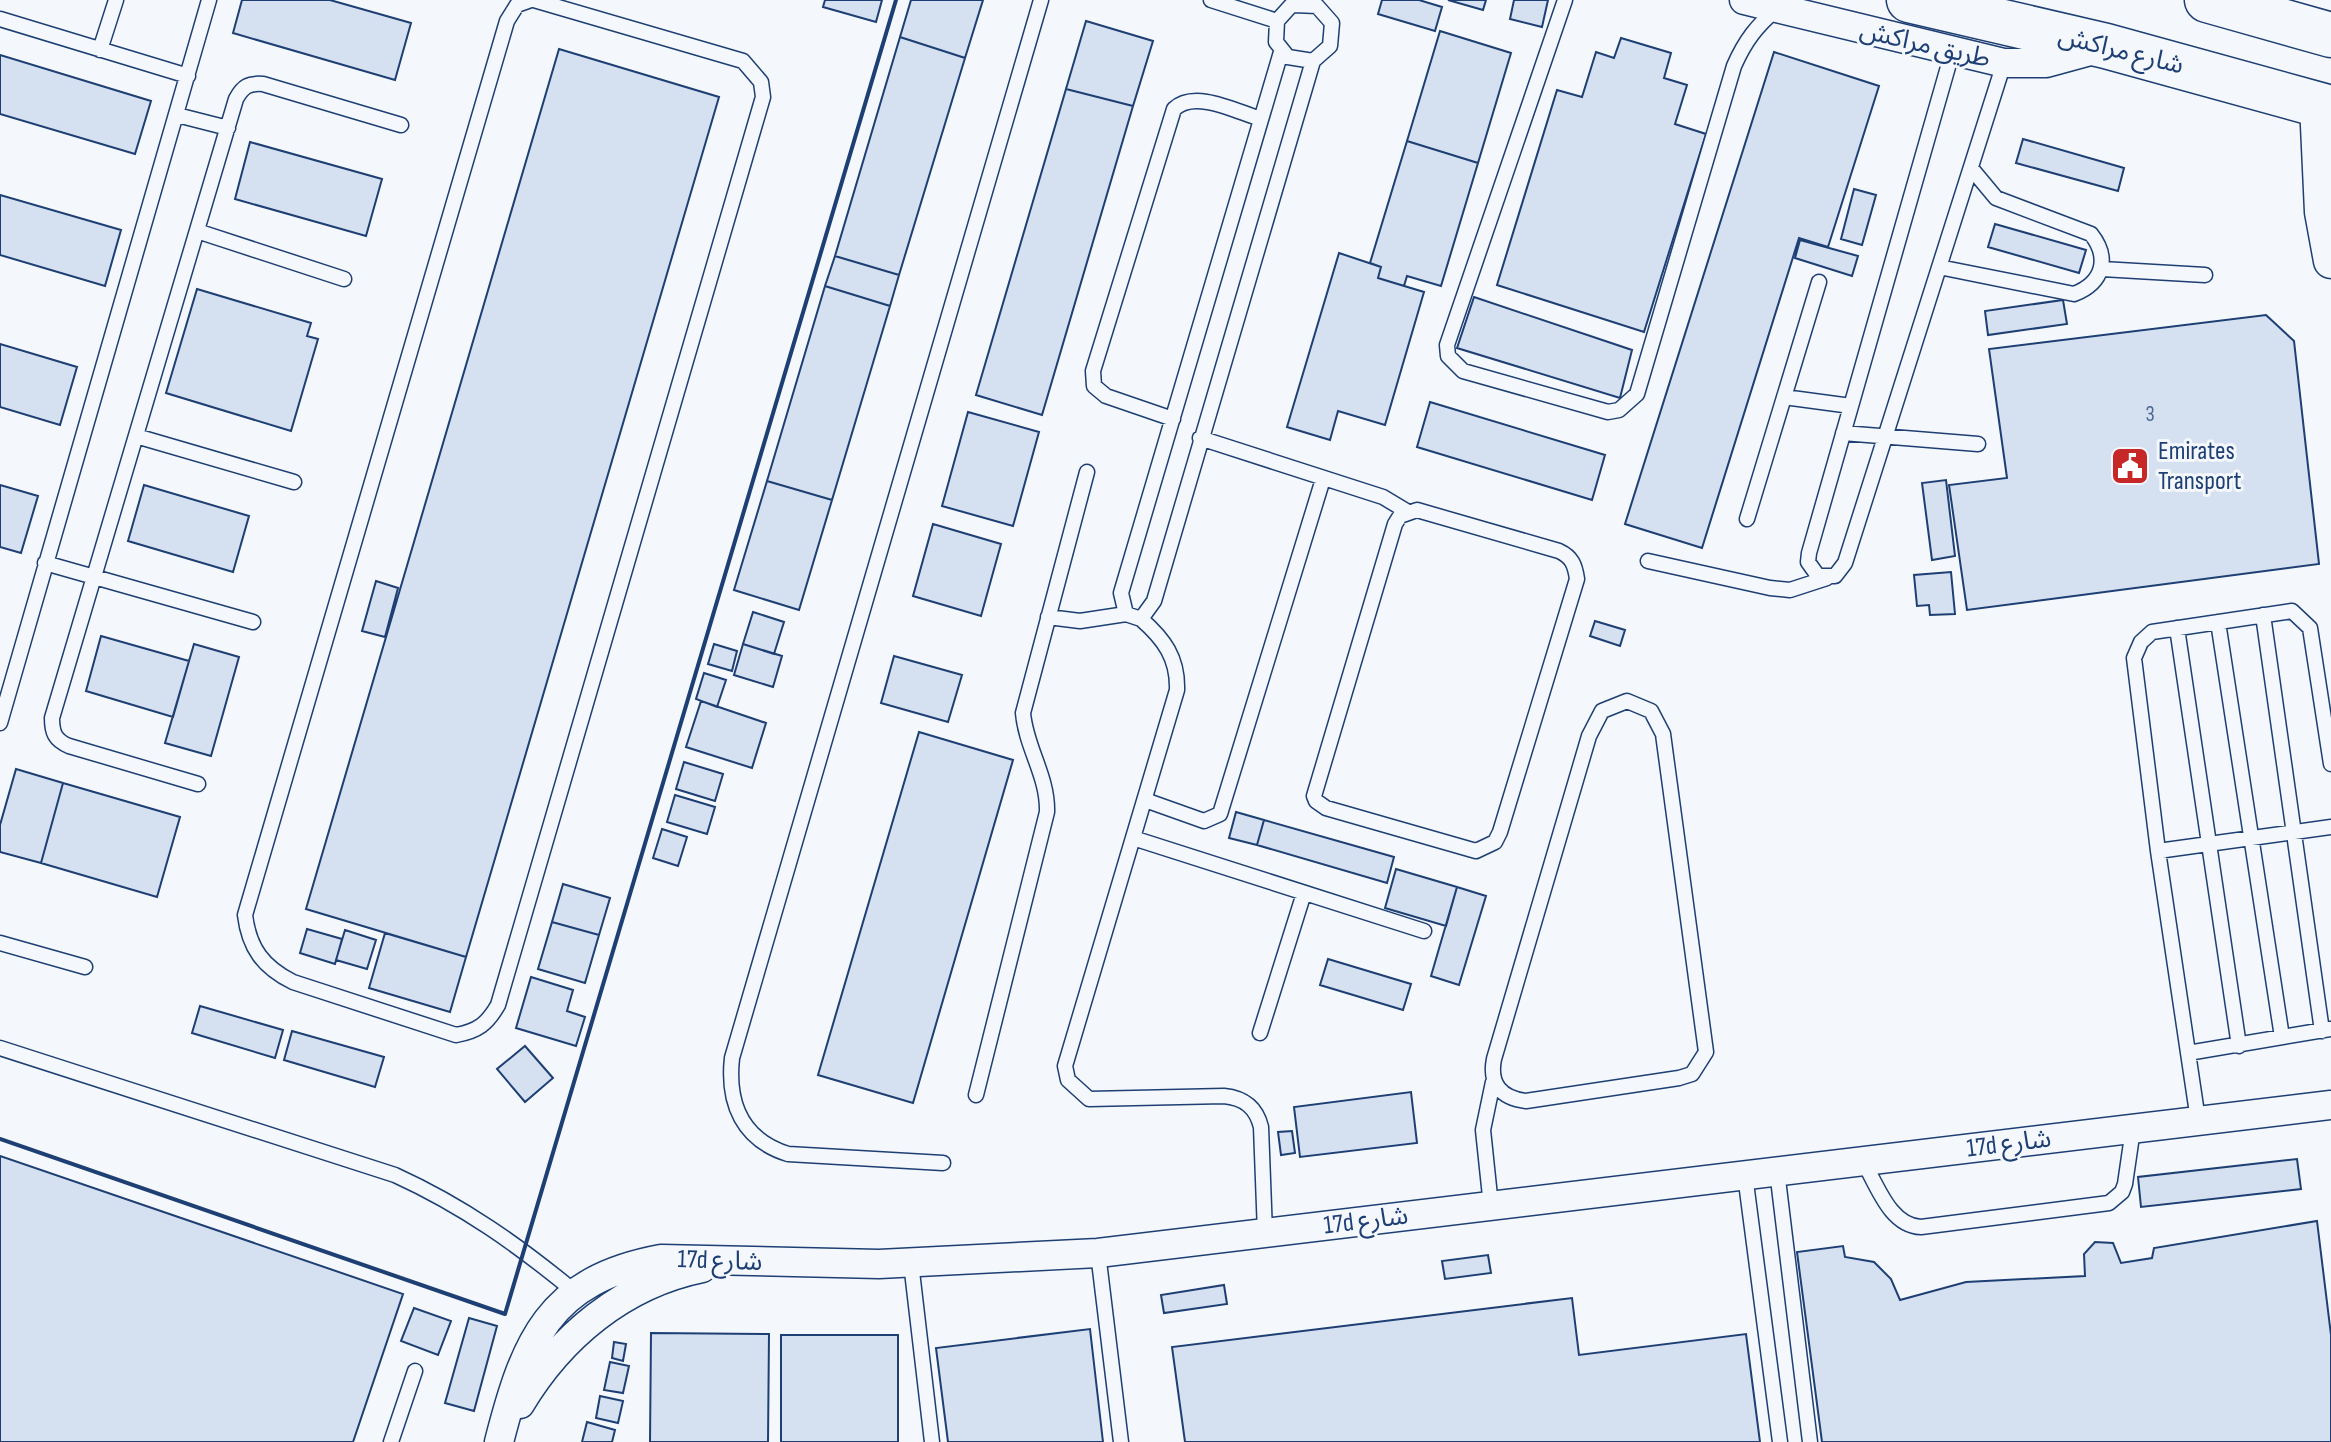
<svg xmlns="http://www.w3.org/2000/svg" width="2331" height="1442" font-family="'Sofia Sans Condensed','Noto Sans Arabic',sans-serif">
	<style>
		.building { fill: #d5e0f0; stroke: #1d3f73; stroke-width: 2 }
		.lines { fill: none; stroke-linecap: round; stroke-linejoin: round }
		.service-casing { stroke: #1d3f73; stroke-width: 17 }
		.minor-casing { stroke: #1d3f73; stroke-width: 31 }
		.tertiary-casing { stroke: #1d3f73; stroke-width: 37 }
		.primary-casing { stroke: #1d3f73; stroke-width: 47 }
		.service { stroke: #f4f7fb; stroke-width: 14 }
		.minor { stroke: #f4f7fb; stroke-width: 28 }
		.tertiary { stroke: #f4f7fb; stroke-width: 34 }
		.primary { stroke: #f4f7fb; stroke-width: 44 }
		.wall { stroke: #1d3f73; stroke-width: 4 }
		.labels { text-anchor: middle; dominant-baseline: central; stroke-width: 6; stroke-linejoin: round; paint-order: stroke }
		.number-label { font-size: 22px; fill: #4b6792 }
		.street-label { font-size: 26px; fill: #1d3f73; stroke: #f4f7fb }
		.poi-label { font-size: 26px; fill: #1d3f73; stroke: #f4f7fb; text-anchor: start }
	</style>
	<rect width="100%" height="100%" fill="#f4f7fb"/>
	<path class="building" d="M 242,0 L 330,0 L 411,23 L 395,80 L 233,33 Z
		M 825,0 L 882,0 L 876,22 L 823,7 Z
		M 911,0 L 983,0 L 965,58 L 900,37 Z
		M 1382,0 L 1419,0 L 1442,7 L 1435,31 L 1378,14 Z
		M 1448,0 L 1486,0 L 1483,10 Z
		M 1514,0 L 1548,0 L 1542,27 L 1510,19 Z
		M 1086,21 L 1153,41 L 1133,106 L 1066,89 Z
		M 1440,31 L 1511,53 L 1478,163 L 1407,141 Z
		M 900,37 L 965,58 L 899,275 L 835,256 Z
		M 1621,38 L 1671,53 L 1664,78 L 1687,85 L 1675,124 L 1706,134 L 1644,332 L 1497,285 L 1557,90 L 1582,97 L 1596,52 L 1614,58 Z
		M 559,49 L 719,97 L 466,957 L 306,909 Z
		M 1774,52 L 1879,86 L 1828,247 L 1799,238 L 1702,548 L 1625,524 Z
		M 0,55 L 151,101 L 135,154 L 0,114 Z
		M 1066,89 L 1133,106 L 1042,415 L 976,395 Z
		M 2023,139 L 2124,168 L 2118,191 L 2016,163 Z
		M 1407,141 L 1478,163 L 1441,286 L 1407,276 L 1404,286 L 1378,278 L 1381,267 L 1370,263 Z
		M 250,142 L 382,179 L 366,236 L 235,199 Z
		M 1854,189 L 1876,195 L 1862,245 L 1841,239 Z
		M 0,195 L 121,230 L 105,286 L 0,255 Z
		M 1995,224 L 2086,250 L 2079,273 L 1988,247 Z
		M 1800,240 L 1858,256 L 1852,276 L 1795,258 Z
		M 1339,253 L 1381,267 L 1378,278 L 1424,292 L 1385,425 L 1338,411 L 1330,440 L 1287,427 Z
		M 835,256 L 899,275 L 890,306 L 825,286 Z
		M 825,286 L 890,306 L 832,500 L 767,481 Z
		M 197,289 L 311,323 L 307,336 L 318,339 L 291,431 L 166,393 Z
		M 1474,297 L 1632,350 L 1620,398 L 1457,348 Z
		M 2063,300 L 2067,324 L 1988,335 L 1985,311 Z
		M 2266,315 L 2294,341 L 2319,564 L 1967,610 L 1949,485 L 2007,478 L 1989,349 Z
		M 0,344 L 77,367 L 60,425 L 0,407 Z
		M 1430,402 L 1605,455 L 1592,500 L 1417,447 Z
		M 968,412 L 1039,432 L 1013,526 L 942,506 Z
		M 1946,480 L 1955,556 L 1932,560 L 1922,483 Z
		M 767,481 L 832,500 L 799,610 L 734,590 Z
		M 0,485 L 38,496 L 21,553 L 0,547 Z
		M 144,485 L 249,516 L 233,572 L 128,541 Z
		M 933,524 L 1001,544 L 981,616 L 913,596 Z
		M 1951,572 L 1955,614 L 1930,615 L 1929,605 L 1917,606 L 1914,575 Z
		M 376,581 L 398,588 L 385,637 L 362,631 Z
		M 753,612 L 784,622 L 774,654 L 743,644 Z
		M 1595,621 L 1625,630 L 1620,646 L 1590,636 Z
		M 101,636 L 189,661 L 173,717 L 86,691 Z
		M 194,644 L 239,657 L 211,756 L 165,743 Z
		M 714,644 L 737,651 L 732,671 L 708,664 Z
		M 743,644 L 782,656 L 773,687 L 734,675 Z
		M 894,656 L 962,675 L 948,722 L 881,703 Z
		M 704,673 L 726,680 L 717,707 L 696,699 Z
		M 701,701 L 766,723 L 752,768 L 686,747 Z
		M 919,732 L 1013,760 L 913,1103 L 818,1075 Z
		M 684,762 L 723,774 L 715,801 L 676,789 Z
		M 16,769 L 63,783 L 41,863 L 0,852 L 0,825 Z
		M 63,783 L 180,817 L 157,897 L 41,863 Z
		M 675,795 L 715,807 L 707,834 L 667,822 Z
		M 1236,812 L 1264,820 L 1257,845 L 1229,838 Z
		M 1264,820 L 1394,857 L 1387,883 L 1257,845 Z
		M 662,829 L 687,837 L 678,866 L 653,858 Z
		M 1396,869 L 1457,887 L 1446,926 L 1385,908 Z
		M 563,884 L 610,898 L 599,935 L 552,922 Z
		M 1457,887 L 1486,896 L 1459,985 L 1431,976 Z
		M 552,922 L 599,935 L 585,983 L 538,969 Z
		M 307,929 L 342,939 L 335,964 L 300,953 Z
		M 345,930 L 376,940 L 367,969 L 336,960 Z
		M 385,933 L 466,957 L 450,1012 L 369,988 Z
		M 1328,959 L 1411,984 L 1403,1010 L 1320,985 Z
		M 531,977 L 573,990 L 567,1011 L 585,1017 L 576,1046 L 516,1028 Z
		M 200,1006 L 283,1030 L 275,1058 L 192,1033 Z
		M 292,1031 L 384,1057 L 375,1087 L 284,1060 Z
		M 525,1046 L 553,1078 L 525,1102 L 497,1069 Z
		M 1411,1092 L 1417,1143 L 1300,1157 L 1294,1107 Z
		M 1292,1131 L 1295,1153 L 1281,1155 L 1278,1132 Z
		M 0,1156 L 403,1294 L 353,1442 L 0,1442 Z
		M 2297,1159 L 2301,1189 L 2141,1207 L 2138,1177 Z
		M 2317,1221 L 2331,1335 L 2331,1442 L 1822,1442 L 1797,1252 L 1843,1246 L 1845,1257 L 1874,1262 L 1891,1279 L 1900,1300 L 1966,1282 L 2085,1276 L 2084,1254 L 2095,1242 L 2113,1243 L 2121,1263 L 2152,1258 L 2154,1248 Z
		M 1488,1255 L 1491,1273 L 1445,1279 L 1442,1261 Z
		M 1224,1285 L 1227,1304 L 1164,1313 L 1161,1295 Z
		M 1572,1298 L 1579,1355 L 1746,1334 L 1760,1442 L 1185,1442 L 1172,1347 Z
		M 414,1308 L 451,1321 L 438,1355 L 401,1341 Z
		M 469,1318 L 497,1326 L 474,1411 L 445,1403 Z
		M 1090,1329 L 1103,1442 L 948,1442 L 936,1348 Z
		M 651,1333 L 769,1334 L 768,1442 L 650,1442 Z
		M 781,1335 L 898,1335 L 898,1442 L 781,1442 Z
		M 614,1342 L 626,1344 L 623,1361 L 612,1358 Z
		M 610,1362 L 629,1366 L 623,1393 L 604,1390 Z
		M 600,1396 L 623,1401 L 618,1423 L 596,1418 Z
		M 587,1422 L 615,1430 L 612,1442 L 582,1442 Z"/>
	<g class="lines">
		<defs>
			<path id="service" d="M 531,0 L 517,5 L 507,21 L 245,915 C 249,948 263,967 293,982 L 456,1035 C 478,1031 487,1024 498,1005 L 763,97 L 761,82 L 743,61 L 534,0
				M 1211,0 L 1277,21
				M 1565,0 L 1447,345 L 1448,356 L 1463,371 L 1608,412 L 1619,410 L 1637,394 L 1734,66 C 1745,41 1757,25 1778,8
				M 1294,5 L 1317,6 L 1332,23 L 1330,46 L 1313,61 L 1288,57 L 1276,42 L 1277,21 L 1296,0
				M 0,19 L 188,76
				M 100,50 L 116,0
				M 1281,52 L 1121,593 L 1126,614 L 1141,619 L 1154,601 L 1313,61
				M 1952,53 L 1809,553 L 1808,562 L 1818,576 L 1835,576 L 1845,563 L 2004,63
				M 177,115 L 228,128
				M 197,231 L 344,279
				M 1939,267 L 2074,294 C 2103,283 2110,258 2091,234 L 1996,198 L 1971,168
				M 2102,269 L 2205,275
				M 1784,397 L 1851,406
				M 1173,419 L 1106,396 L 1094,386 L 1093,371 L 1174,109 C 1195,89 1237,112 1261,119
				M 1843,433 L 1978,444
				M 136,436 L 294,482
				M 1200,438 L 1383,497 L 1408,512
				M 1417,510 L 1559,551 C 1572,557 1575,565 1577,579 L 1500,832 L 1495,842 L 1476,851 L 1326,808 L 1316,801 L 1314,796 L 1395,524 L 1400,516 Z
				M 1747,519 L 1819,282
				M 1648,561 L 1770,588 L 1790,590 L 1827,578
				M 45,563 L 253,622
				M 2263,615 L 2322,1031
				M 1048,617 L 1080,621 L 1126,614
				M 1141,619 C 1164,639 1178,658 1177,690 L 1065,1066 L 1068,1080 L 1089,1099 L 1224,1096 C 1244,1098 1256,1107 1261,1127 L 1265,1233
				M 2218,622 L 2282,1037
				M 2177,628 L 2239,1046
				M 1627,701 L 1651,711 L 1663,734 L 1706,1052 L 1692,1074 L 1679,1078 L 1526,1101 C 1501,1098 1489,1084 1494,1059 L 1589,736 L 1602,711 Z
				M 0,723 L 209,0
				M 198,784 L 69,746 C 55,740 52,733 52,718 L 236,99 C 243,86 249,83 263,84 L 401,125
				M 1145,800 L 1204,821 L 1220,814 L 1323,479
				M 1133,838 L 1424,931
				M 2158,851 L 2331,827
				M 0,943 L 85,967
				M 1260,1033 L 1304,893
				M 0,1048 L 395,1175 C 463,1206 518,1245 575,1292
				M 2188,1053 L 2330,1029
				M 976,1095 L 1047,812 C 1048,776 1026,748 1023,713 L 1087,472
				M 2198,1120 L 2158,851 L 2134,658 L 2141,642 L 2152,632 L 2292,611 L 2310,628 L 2331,764
				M 1863,1161 C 1877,1185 1890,1226 1921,1227 L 2109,1203 L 2122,1192 L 2125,1184 L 2133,1129
				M 943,1163 L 788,1154 C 743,1140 727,1104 732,1058 L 1041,0
				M 1777,1171 L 1810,1442
				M 1745,1175 L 1780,1442
				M 1491,1206 L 1483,1130 L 1493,1082
				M 1098,1253 L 1121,1442
				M 911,1263 L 932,1442
				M 391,1442 L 415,1371"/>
			<path id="minor" d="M 1744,0 L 2004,63 L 2046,63 L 2101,48
				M 520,1404 C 560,1337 623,1284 702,1268
				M 499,1442 C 525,1341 548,1280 661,1259 L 879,1264 L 1098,1253 L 2331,1105"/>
			<path id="tertiary" d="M 2317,104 L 2322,212 L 2331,261"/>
			<path id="primary" d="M 1909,0 L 2106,46 L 2331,108
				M 2207,0 L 2331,35"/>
		</defs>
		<use href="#service" class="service-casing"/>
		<use href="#minor" class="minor-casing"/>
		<use href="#tertiary" class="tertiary-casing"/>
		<use href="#primary" class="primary-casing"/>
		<use href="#service" class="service"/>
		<use href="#minor" class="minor"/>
		<use href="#tertiary" class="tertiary"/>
		<use href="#primary" class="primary"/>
		<path class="wall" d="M 0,1139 L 505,1314 L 896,0"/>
	</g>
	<defs>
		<symbol id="civic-square" viewBox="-11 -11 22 22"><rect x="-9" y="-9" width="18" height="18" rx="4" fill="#c62828" stroke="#f4f7fb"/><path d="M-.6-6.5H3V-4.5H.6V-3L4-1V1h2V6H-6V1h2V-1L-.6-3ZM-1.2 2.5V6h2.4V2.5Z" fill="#fff"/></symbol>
	</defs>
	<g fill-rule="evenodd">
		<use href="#civic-square" x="2108" y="444" width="44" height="44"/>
	</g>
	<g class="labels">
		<g class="number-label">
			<text x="2150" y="414">3</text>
		</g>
		<g class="street-label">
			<text transform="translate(1925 45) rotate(13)">طريق مراكش</text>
			<text transform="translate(2121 51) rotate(14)">شارع مراكش</text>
			<text transform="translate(2009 1144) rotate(-7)">17d شارع</text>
			<text transform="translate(1366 1221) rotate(-7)">17d شارع</text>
			<text transform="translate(720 1261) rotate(2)">17d شارع</text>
		</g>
		<g class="poi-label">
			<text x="2158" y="451">Emirates<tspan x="2158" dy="30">Transport</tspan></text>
		</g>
	</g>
</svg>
